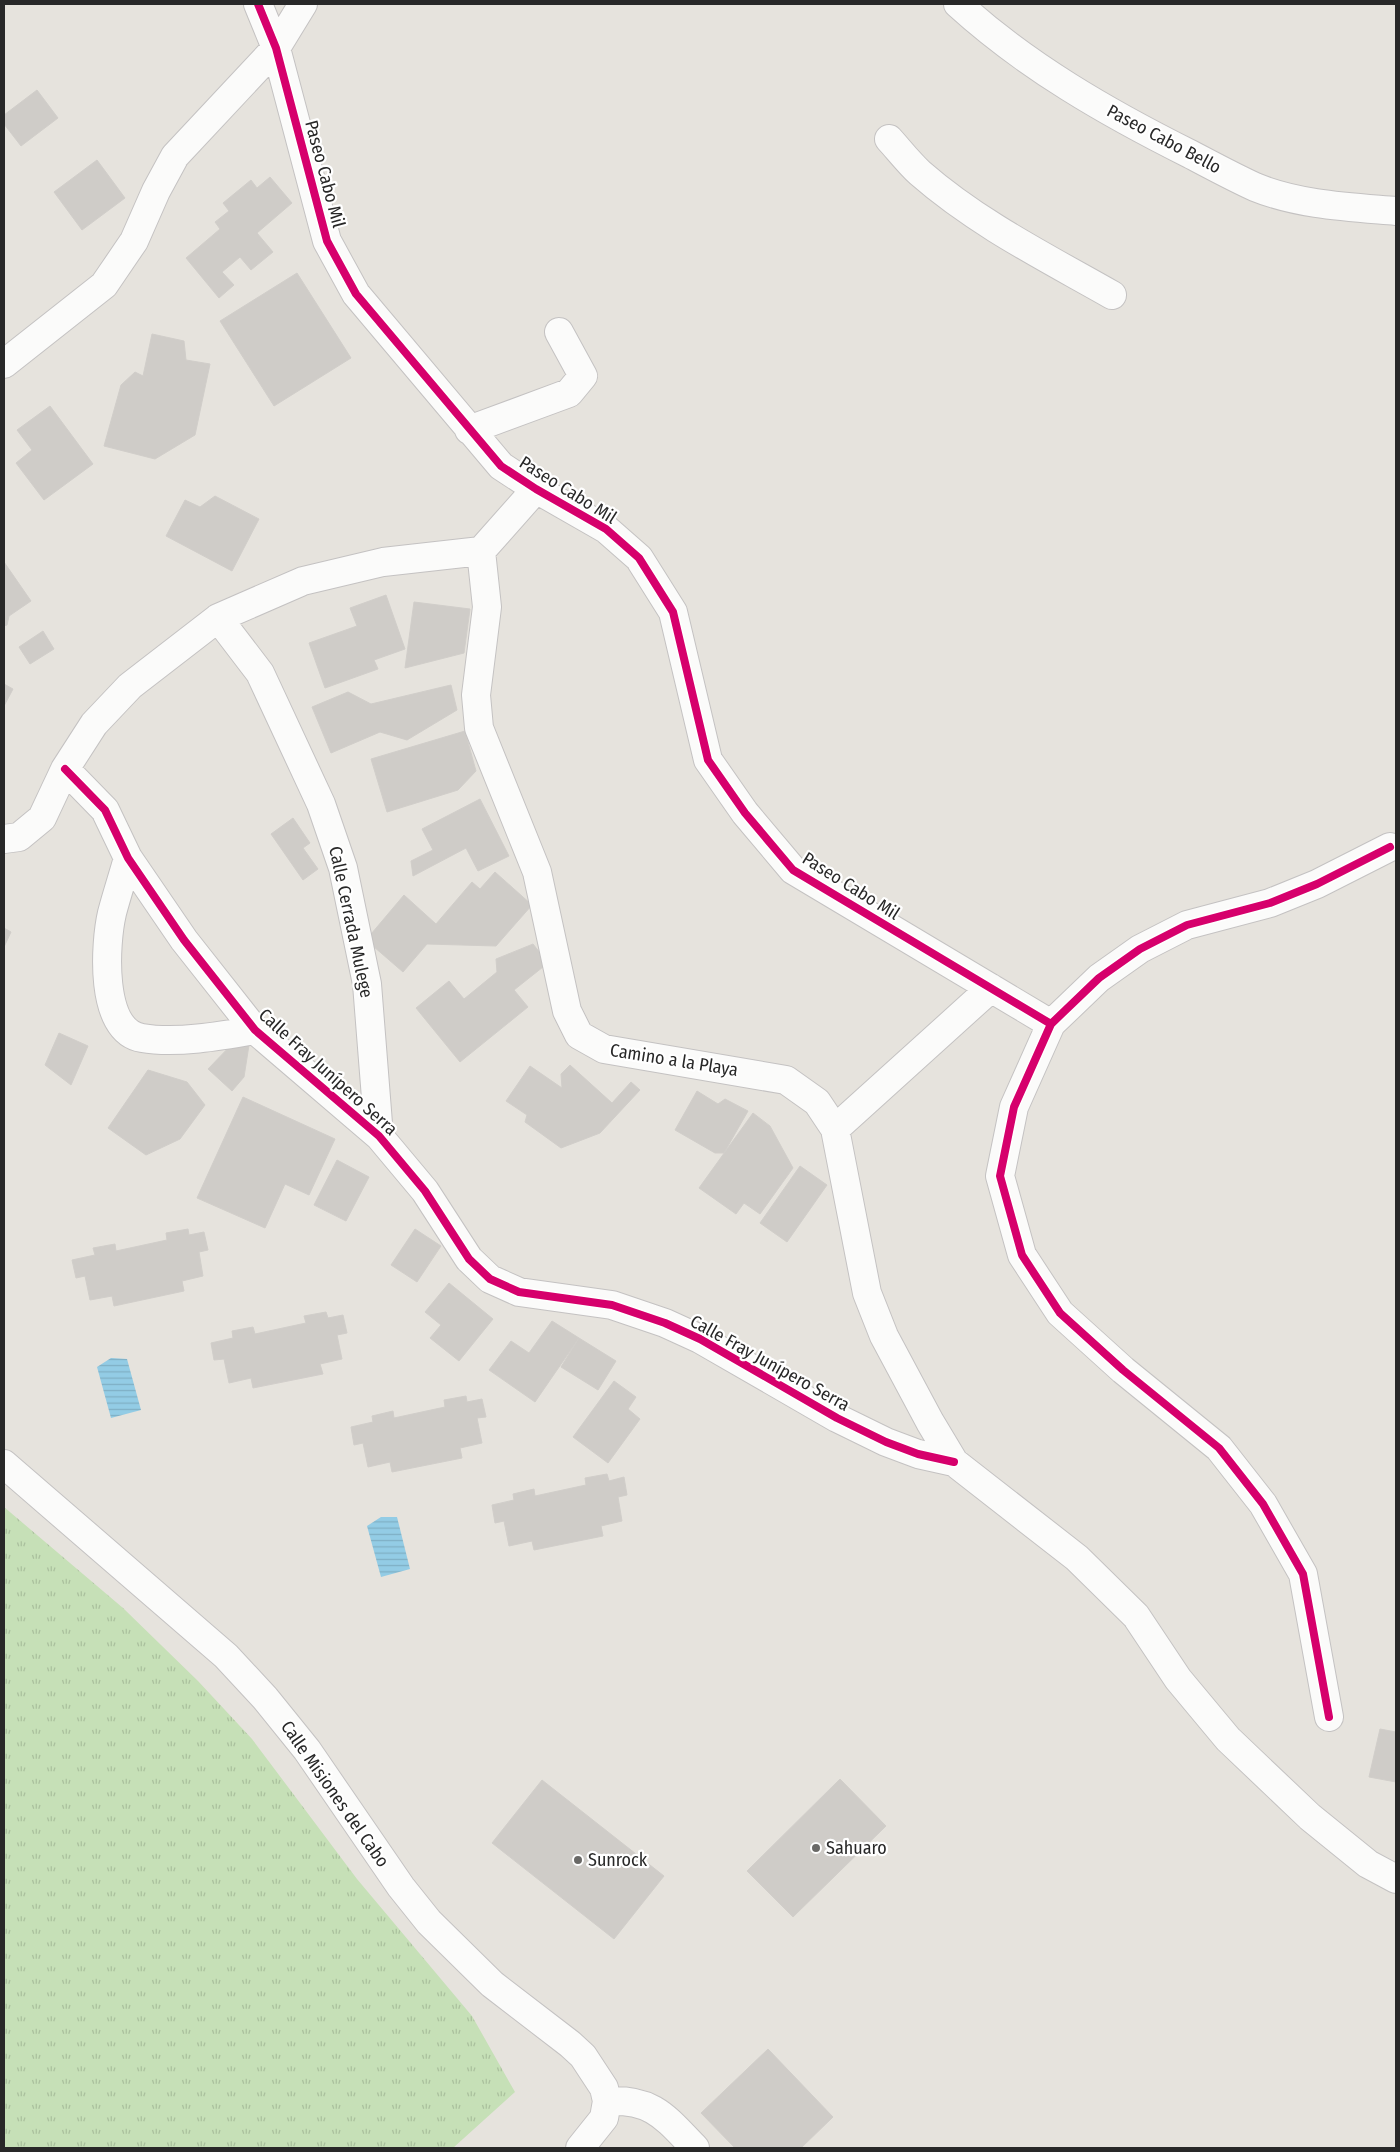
<svg xmlns="http://www.w3.org/2000/svg" width="1400" height="2152" font-family="'Fira Sans Condensed',sans-serif">
	<style>
		.grass { fill: url(#grass-tufts) }
		.water { fill: url(#water-rules) }
		.building { fill: #cfccc8; stroke: #d1ceca }
		.lines { fill: none; stroke-linecap: round; stroke-linejoin: round }
		.minor-casing { stroke: #c4c2c2; stroke-width: 30 }
		.minor { stroke: #fbfbfa; stroke-width: 28 }
		.cycleway-casing { stroke: #fff; stroke-width: 11 }
		.cycleway { stroke: #d6006c; stroke-width: 8 }
		.poi-dot { fill: #6a6967; stroke: #fff; stroke-width: 2 }
		.labels { text-anchor: middle; dominant-baseline: central; stroke-width: 4.5; stroke-linejoin: round; paint-order: stroke }
		.street-label { font-size: 18px; fill: #282828; stroke: #fff }
		.poi-label { font-size: 18px; fill: #282828; stroke: #fff; text-anchor: start }
	</style>
	<defs>
		<pattern id="grass-tufts" width="24" height="20" patternUnits="userSpaceOnUse" patternTransform="scale(1.25)"><rect width="24" height="20" fill="#c6e0b7"/><path d="M3 7l-1-3M5 7V3M7 7l1-3M15 17l-1-3M17 17v-4M19 17l1-3" fill="none" stroke="#aac09d"/></pattern>
		<pattern id="water-rules" width="6" height="5" patternUnits="userSpaceOnUse" patternTransform="scale(1.25)"><rect width="6" height="5" fill="#93cce5"/><path d="M0 2.5h6" fill="none" stroke="#7fafc4"/></pattern>
	</defs>
	<rect width="100%" height="100%" fill="#e6e3dd"/>
	<path class="grass" d="M 4,1507 L 123,1608 L 198,1681 L 252,1739 L 357,1879 L 472,2016 L 515,2092 L 453,2148 L 4,2148 Z"/>
	<path class="water" d="M 111,1358 L 127,1359 L 141,1410 L 111,1418 L 97,1367 Z
		M 381,1517 L 397,1517 L 410,1569 L 381,1577 L 367,1526 Z"/>
	<path class="building" d="M 37,90 L 58,118 L 21,146 L 4,124 L 4,115 Z
		M 97,160 L 125,198 L 82,230 L 54,192 Z
		M 270,177 L 292,203 L 257,233 L 273,252 L 251,270 L 240,257 L 222,272 L 234,285 L 219,298 L 186,258 L 220,229 L 215,222 L 229,211 L 223,203 L 251,180 L 257,188 Z
		M 297,273 L 351,358 L 274,406 L 220,321 Z
		M 152,334 L 184,341 L 186,360 L 210,364 L 195,435 L 155,459 L 104,446 L 121,385 L 135,372 L 143,376 Z
		M 50,406 L 93,464 L 44,500 L 16,463 L 32,450 L 17,430 Z
		M 215,496 L 259,519 L 232,571 L 166,536 L 185,500 L 200,507 Z
		M 4,562 L 31,601 L 9,616 L 7,625 L 4,626 Z
		M 386,595 L 405,649 L 374,660 L 378,669 L 325,688 L 309,643 L 357,626 L 350,608 Z
		M 414,602 L 470,609 L 464,653 L 405,668 Z
		M 43,631 L 54,649 L 30,664 L 19,647 Z
		M 4,684 L 13,689 L 4,706 Z
		M 451,685 L 457,710 L 407,740 L 380,732 L 331,753 L 312,707 L 348,692 L 371,704 Z
		M 465,731 L 476,771 L 458,790 L 387,812 L 371,759 Z
		M 480,799 L 509,856 L 478,871 L 466,848 L 413,876 L 411,861 L 433,850 L 422,829 Z
		M 293,818 L 310,843 L 303,848 L 318,869 L 303,880 L 271,834 Z
		M 495,872 L 532,905 L 496,946 L 427,944 L 403,972 L 366,940 L 404,895 L 436,924 L 472,882 L 480,889 Z
		M 4,928 L 11,932 L 4,947 Z
		M 533,944 L 548,963 L 514,990 L 528,1007 L 460,1062 L 416,1008 L 449,981 L 464,999 L 497,972 L 496,959 Z
		M 59,1033 L 88,1046 L 71,1085 L 45,1065 Z
		M 234,1042 L 249,1045 L 244,1077 L 232,1091 L 208,1069 Z
		M 570,1065 L 612,1103 L 631,1082 L 640,1090 L 600,1133 L 561,1148 L 525,1122 L 527,1115 L 506,1101 L 530,1066 L 562,1088 L 561,1074 Z
		M 148,1070 L 187,1082 L 205,1105 L 180,1139 L 146,1155 L 108,1128 Z
		M 697,1091 L 718,1104 L 725,1099 L 748,1111 L 724,1153 L 715,1153 L 675,1130 Z
		M 243,1097 L 335,1139 L 309,1195 L 285,1184 L 265,1228 L 197,1198 Z
		M 753,1113 L 770,1126 L 793,1168 L 760,1214 L 744,1203 L 736,1214 L 699,1188 Z
		M 337,1160 L 369,1177 L 346,1221 L 314,1205 Z
		M 800,1166 L 827,1185 L 787,1242 L 760,1223 Z
		M 188,1229 L 189,1235 L 204,1232 L 208,1250 L 199,1252 L 203,1276 L 182,1281 L 184,1291 L 114,1306 L 112,1296 L 90,1300 L 85,1276 L 76,1278 L 72,1260 L 95,1255 L 93,1248 L 115,1244 L 116,1251 L 167,1240 L 166,1233 Z
		M 415,1229 L 441,1246 L 417,1282 L 391,1265 Z
		M 449,1283 L 493,1319 L 459,1361 L 430,1338 L 441,1325 L 425,1312 Z
		M 326,1312 L 328,1318 L 343,1315 L 347,1333 L 337,1335 L 342,1359 L 320,1364 L 323,1374 L 253,1388 L 251,1378 L 229,1383 L 224,1359 L 214,1360 L 211,1343 L 233,1338 L 232,1331 L 253,1327 L 255,1334 L 306,1323 L 304,1316 Z
		M 552,1321 L 579,1338 L 535,1402 L 489,1370 L 511,1341 L 529,1353 Z
		M 579,1338 L 616,1361 L 598,1390 L 561,1367 Z
		M 614,1381 L 636,1397 L 628,1409 L 640,1419 L 608,1463 L 573,1437 Z
		M 466,1396 L 467,1402 L 482,1399 L 486,1417 L 477,1418 L 482,1443 L 460,1448 L 462,1458 L 392,1472 L 390,1462 L 368,1467 L 363,1443 L 354,1445 L 351,1427 L 373,1422 L 372,1416 L 393,1411 L 394,1418 L 445,1407 L 444,1400 Z
		M 607,1474 L 609,1481 L 624,1477 L 627,1495 L 618,1497 L 622,1521 L 601,1526 L 603,1536 L 534,1550 L 532,1541 L 509,1546 L 504,1521 L 495,1523 L 492,1505 L 514,1500 L 513,1494 L 534,1489 L 535,1496 L 586,1485 L 585,1478 Z
		M 1380,1729 L 1396,1732 L 1396,1782 L 1369,1777 Z
		M 840,1779 L 886,1826 L 793,1917 L 747,1871 Z
		M 542,1780 L 664,1876 L 614,1939 L 492,1843 Z
		M 768,2049 L 833,2117 L 801,2148 L 735,2148 L 701,2113 Z"/>
	<g class="lines">
		<defs>
			<path id="minor" d="M 258,4 L 276,48 L 327,241 L 356,294 L 501,466 L 536,489 L 606,529 L 639,558 L 673,612 L 708,760 L 745,813 L 793,870 L 1051,1024
				M 958,4 C 1026,66 1108,113 1190,154 C 1211,165 1233,177 1255,187 C 1299,205 1349,207 1396,211
				M 889,139 C 899,150 909,163 920,173 C 977,223 1047,258 1112,295
				M 4,364 L 104,285 L 134,241 L 156,191 L 175,156 L 276,48 L 303,4
				M 469,430 L 569,393 L 583,376 L 559,332
				M 481,551 L 487,607 L 476,695 L 479,728 L 537,872 L 567,1011 L 579,1035 L 604,1049 L 786,1080 L 817,1102 L 835,1129 L 867,1293 L 884,1336 L 930,1422 L 954,1462 L 1077,1558 L 1136,1616 L 1178,1679 L 1228,1739 L 1310,1817 L 1368,1864 L 1396,1879
				M 218,618 L 260,673 L 321,804 L 343,868 L 367,984 L 379,1136
				M 65,769 L 105,810 L 128,858 L 184,940 L 255,1030 L 379,1136 L 425,1191 L 469,1259 L 490,1279 L 519,1292 L 612,1305 L 665,1323 L 700,1339 L 837,1418 L 886,1442 L 918,1454 L 954,1462
				M 4,839 L 19,837 L 42,818 L 65,769 L 94,724 L 130,686 L 218,618 L 303,581 L 383,562 L 481,551 L 536,489
				M 128,858 C 123,876 117,894 112,913 C 105,943 99,1031 142,1038 C 176,1044 221,1036 255,1030
				M 835,1129 L 991,988
				M 4,1464 L 226,1656 L 265,1698 L 307,1750 L 401,1887 L 429,1922 L 492,1984 L 570,2044 L 583,2056 L 604,2088 L 607,2101 L 604,2118 L 580,2148
				M 1329,1717 L 1303,1574 L 1263,1504 L 1219,1448 L 1123,1370 L 1060,1313 L 1022,1255 L 1000,1176 L 1014,1107 L 1051,1024 L 1099,978 L 1140,949 L 1187,925 L 1270,903 L 1317,884 L 1390,847
				M 607,2101 C 653,2099 665,2117 695,2148"/>
		</defs>
		<use href="#minor" class="minor-casing"/>
		<use href="#minor" class="minor"/>
		<defs>
			<path id="cycleway" d="M 258,4 L 276,48 L 327,241 L 356,294 L 501,466 L 536,489 L 606,529 L 639,558 L 673,612 L 708,760 L 745,813 L 793,870 L 1051,1024
				M 65,769 L 105,810 L 128,858 L 184,940 L 255,1030 L 379,1136 L 425,1191 L 469,1259 L 490,1279 L 519,1292 L 612,1305 L 665,1323 L 700,1339 L 837,1418 L 886,1442 L 918,1454 L 954,1462
				M 1329,1717 L 1303,1574 L 1263,1504 L 1219,1448 L 1123,1370 L 1060,1313 L 1022,1255 L 1000,1176 L 1014,1107 L 1051,1024 L 1099,978 L 1140,949 L 1187,925 L 1270,903 L 1317,884 L 1390,847"/>
		</defs>
		<use href="#cycleway" class="cycleway-casing"/>
		<use href="#cycleway" class="cycleway"/>
	</g>
	<g class="poi-dot">
		<circle cx="816" cy="1848" r="5"/>
		<circle cx="578" cy="1860" r="5"/>
	</g>
	<g class="labels">
		<g class="street-label">
			<text transform="translate(1164 139) rotate(28)">Paseo Cabo Bello</text>
			<text transform="translate(325 174) rotate(75)">Paseo Cabo Mil</text>
			<text transform="translate(568 490) rotate(32)">Paseo Cabo Mil</text>
			<text transform="translate(851 886) rotate(32)">Paseo Cabo Mil</text>
			<text transform="translate(351 922) rotate(78)">Calle Cerrada Mulege</text>
			<text transform="translate(674 1060) rotate(9)">Camino a la Playa</text>
			<text transform="translate(328 1072) rotate(42)">Calle Fray Junípero Serra</text>
			<text transform="translate(770 1363) rotate(29)">Calle Fray Junípero Serra</text>
			<text transform="translate(335 1794) rotate(55)">Calle Misiones del Cabo</text>
		</g>
		<g class="poi-label">
			<text x="826" y="1848">Sahuaro</text>
			<text x="588" y="1860">Sunrock</text>
		</g>
	</g>
	<rect width="1400" height="2152" fill="none" stroke="#282828" stroke-width="10"/>
</svg>
